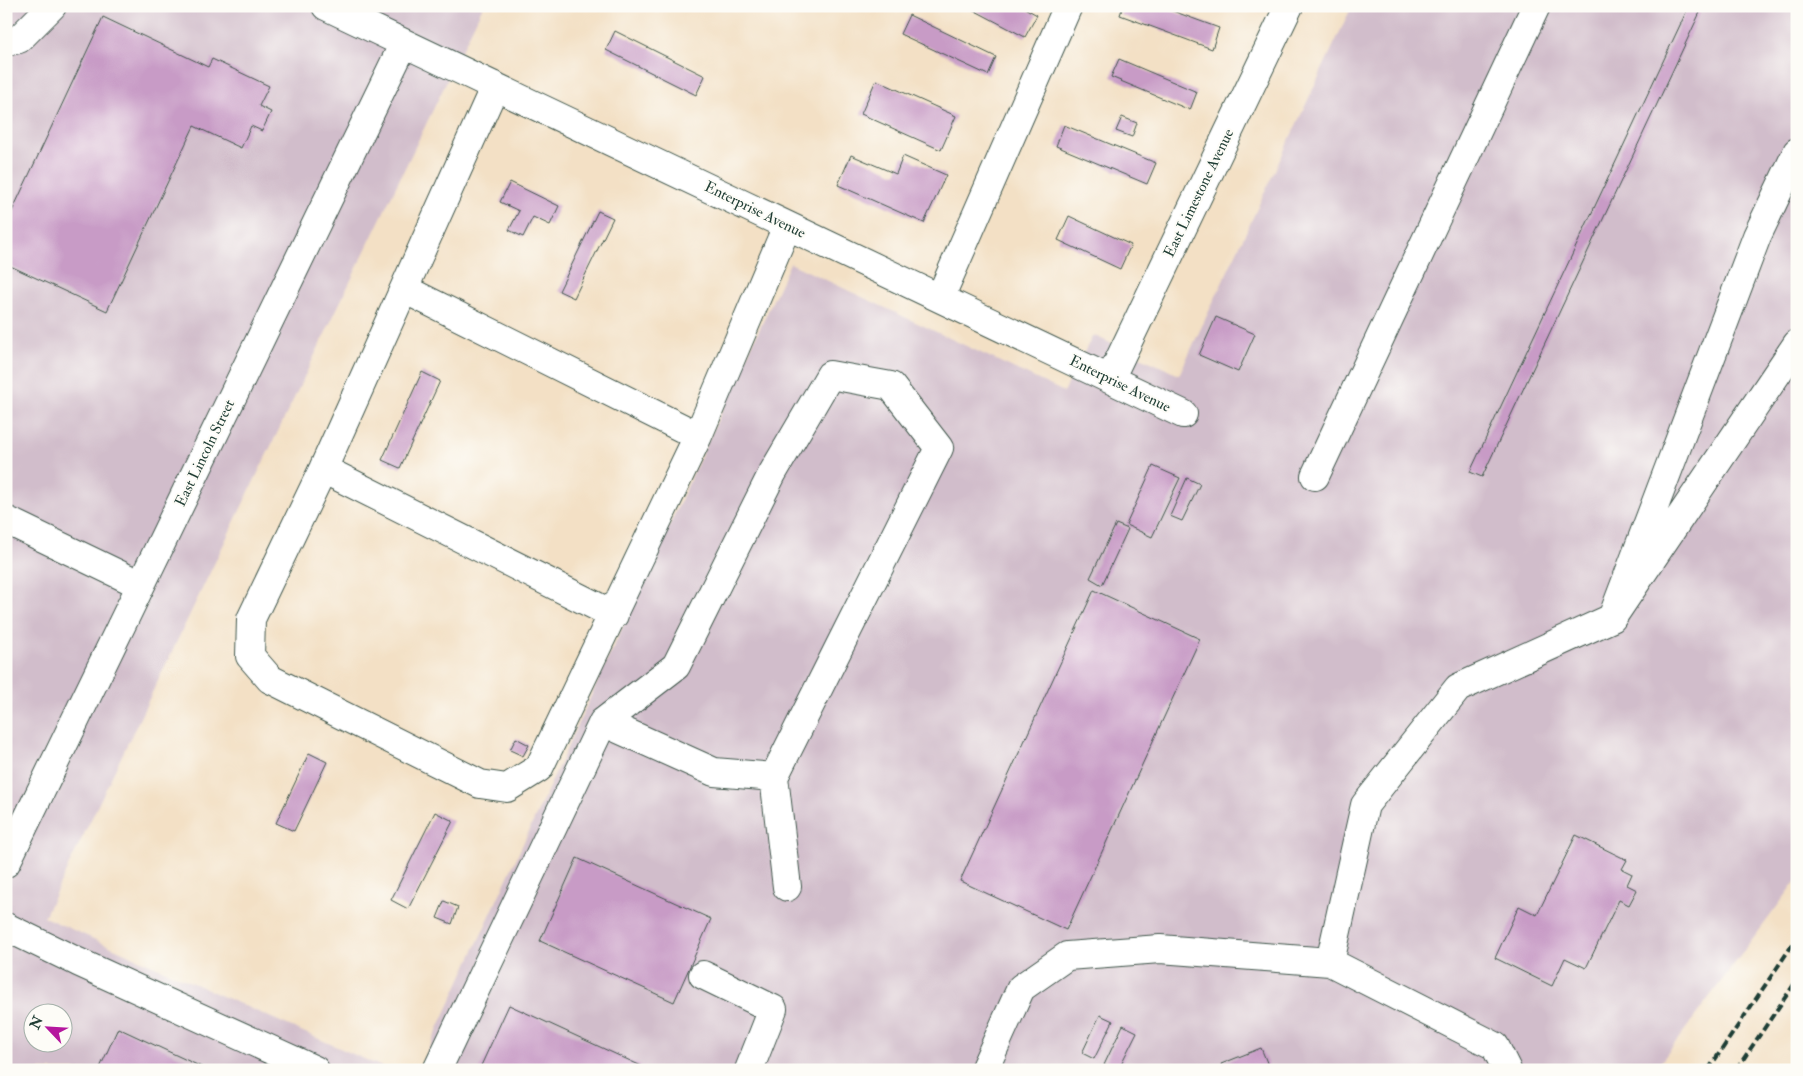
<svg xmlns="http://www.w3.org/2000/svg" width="1803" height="1076" font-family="'IM FELL Double Pica',serif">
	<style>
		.industrial { fill: #d1bdcb; fill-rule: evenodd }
		.building { fill: #c89bc6 }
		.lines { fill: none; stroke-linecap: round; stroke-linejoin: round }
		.minor-casing { stroke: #3f554a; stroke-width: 30 }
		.minor { stroke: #fff; stroke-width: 28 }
		.rail { stroke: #1f3d34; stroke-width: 4; stroke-dasharray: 8 4; stroke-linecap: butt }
		.labels { text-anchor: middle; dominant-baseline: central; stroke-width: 4; stroke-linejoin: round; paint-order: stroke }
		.street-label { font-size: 15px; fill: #1f3d34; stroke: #fdfcf7 }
	</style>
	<rect width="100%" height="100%" fill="#fdfcf7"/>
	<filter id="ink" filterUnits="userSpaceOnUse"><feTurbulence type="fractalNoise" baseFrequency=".02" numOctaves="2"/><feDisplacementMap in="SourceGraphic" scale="10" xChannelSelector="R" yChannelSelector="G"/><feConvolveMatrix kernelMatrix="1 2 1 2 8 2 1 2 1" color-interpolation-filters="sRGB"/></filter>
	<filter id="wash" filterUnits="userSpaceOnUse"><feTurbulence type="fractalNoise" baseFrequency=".0096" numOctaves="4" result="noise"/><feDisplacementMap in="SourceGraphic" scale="20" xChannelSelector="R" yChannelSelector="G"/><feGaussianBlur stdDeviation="1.12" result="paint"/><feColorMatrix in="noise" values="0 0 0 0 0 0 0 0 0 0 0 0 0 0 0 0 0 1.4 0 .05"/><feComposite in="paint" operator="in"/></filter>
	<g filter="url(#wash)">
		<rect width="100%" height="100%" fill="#f3e0c5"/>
		<path class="industrial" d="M 6,6 L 483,6 L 44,917 L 389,1070 L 6,1070 ZM 32,1014 L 62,1014 L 62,1044 L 32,1044 Z
			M 1352,6 L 1797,6 L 1797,880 L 1655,1070 L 419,1070 L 790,263 L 1064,392 L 1093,335 L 1179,375 Z"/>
		<g id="blocks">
			<path class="building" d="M 966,6 L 1021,6 L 1037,15 L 1025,37 Z
				M 1123,6 L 1159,6 L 1219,28 L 1212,49 L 1120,15 Z
				M 1689,6 L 1703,6 L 1482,477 L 1470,472 Z
				M 909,15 L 996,57 L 988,75 L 900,34 Z
				M 103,17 L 208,67 L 212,59 L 269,86 L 259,106 L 271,112 L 262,131 L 251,126 L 241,148 L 194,126 L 107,311 L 6,264 L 6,224 Z
				M 615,31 L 705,76 L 696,95 L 606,50 Z
				M 1119,59 L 1197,92 L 1190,110 L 1111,77 Z
				M 876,80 L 956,116 L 941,150 L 861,114 Z
				M 1122,117 L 1137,123 L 1132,137 L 1116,131 Z
				M 1064,125 L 1156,163 L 1147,184 L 1056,146 Z
				M 851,155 L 896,174 L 903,156 L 946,175 L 924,223 L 838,185 Z
				M 510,182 L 559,206 L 550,225 L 533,217 L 523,237 L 509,230 L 519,211 L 500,202 Z
				M 598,211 L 613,218 L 574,298 L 559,291 Z
				M 1069,216 L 1131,245 L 1120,269 L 1058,240 Z
				M 1216,317 L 1255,334 L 1238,372 L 1199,355 Z
				M 422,372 L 440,381 L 400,468 L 382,460 Z
				M 1153,466 L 1180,478 L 1152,537 L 1126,525 Z
				M 1187,478 L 1200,484 L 1182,521 L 1170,516 Z
				M 1116,524 L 1128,529 L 1102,585 L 1090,578 Z
				M 1094,590 L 1200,639 L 1066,930 L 960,881 Z
				M 516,738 L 529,745 L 523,756 L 510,750 Z
				M 309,753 L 327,762 L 294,831 L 276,823 Z
				M 435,812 L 453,821 L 408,909 L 391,900 Z
				M 1576,835 L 1627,860 L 1622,869 L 1632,874 L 1627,885 L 1637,890 L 1629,905 L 1619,900 L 1586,968 L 1565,958 L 1552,986 L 1495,958 L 1519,906 L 1537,915 Z
				M 577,858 L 711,919 L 674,1002 L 540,941 Z
				M 444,901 L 458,907 L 452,924 L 437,918 Z
				M 509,1005 L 650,1070 L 479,1070 Z
				M 1100,1015 L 1113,1021 L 1094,1059 L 1082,1053 Z
				M 1123,1025 L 1137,1032 L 1118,1070 L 1114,1070 L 1104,1065 Z
				M 118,1028 L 208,1070 L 99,1070 Z
				M 1261,1048 L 1270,1070 L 1223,1070 L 1221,1064 Z"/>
		</g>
	</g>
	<g filter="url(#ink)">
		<use href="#blocks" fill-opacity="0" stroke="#3f554a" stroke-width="1"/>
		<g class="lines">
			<defs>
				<path id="minor" d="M 326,6 L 1183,414
					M 6,42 L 19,39 L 52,6
					M 495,86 L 323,469 L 251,619 L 250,656 L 270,679 L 480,784 L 507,788 L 539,768 L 698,436 L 787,226
					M 1797,152 L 1757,236 L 1612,618 L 1797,344
					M 404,289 L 698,436
					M 940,298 L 1068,6
					M 1110,379 L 1289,6
					M 323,469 L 614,615
					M 1315,476 L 1536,6
					M 6,520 L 141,585
					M 774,777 L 787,887
					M 6,863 L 404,43
					M 6,927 L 78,962 L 315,1070
					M 1330,962 L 1365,805 L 1458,688 L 1612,618
					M 703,975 L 773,1009 L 749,1070
					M 437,1070 L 603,722 L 676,666 L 772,474 L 830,375 L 891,386 L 939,448 L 774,777 L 714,772 L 603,722
					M 984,1070 L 1021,988 L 1067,956 L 1160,949 L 1330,962 L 1495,1046 L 1507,1070"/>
			</defs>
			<use href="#minor" class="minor-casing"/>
			<use href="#minor" class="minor"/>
			<path class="rail" d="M 1708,1070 L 1797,938
				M 1736,1070 L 1797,980"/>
		</g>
	</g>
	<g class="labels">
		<g class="street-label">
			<text transform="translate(1199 193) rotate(-64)">East Limestone Avenue</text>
			<text transform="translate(755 210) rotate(26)">Enterprise Avenue</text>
			<text transform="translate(1120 384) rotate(26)">Enterprise Avenue</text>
			<text transform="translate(205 453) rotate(-64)">East Lincoln Street</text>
		</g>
	</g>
	<rect width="1803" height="1076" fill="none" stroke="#fdfcf7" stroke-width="25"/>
	<g transform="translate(48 1028) rotate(295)"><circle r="24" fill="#fdfcf7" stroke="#a4b0a9"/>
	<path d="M0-4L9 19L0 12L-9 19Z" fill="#b5179e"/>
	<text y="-8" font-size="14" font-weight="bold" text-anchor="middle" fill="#1f3d34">N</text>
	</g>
</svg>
